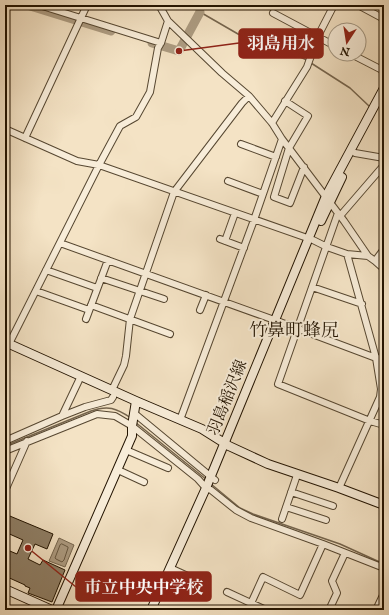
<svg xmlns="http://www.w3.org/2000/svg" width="389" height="615" font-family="'IM FELL English','Noto Serif JP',serif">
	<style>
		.water { fill: #ad9c82; stroke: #75654e }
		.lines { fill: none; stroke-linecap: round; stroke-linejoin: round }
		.shore { stroke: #685841; stroke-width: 1 }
		.stream { stroke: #75654e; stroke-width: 1.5 }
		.river { stroke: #ad9c82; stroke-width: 9 }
		.building { fill: #8f7f66; stroke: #221300 }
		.street-casing { stroke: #564731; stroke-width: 8 }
		.secondary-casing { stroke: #221300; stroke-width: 10 }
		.street { stroke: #f8edd9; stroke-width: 6 }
		.secondary { stroke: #f8edd9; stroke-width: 8 }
		.labels { text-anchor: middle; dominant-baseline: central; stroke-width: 4; stroke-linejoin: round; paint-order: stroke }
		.street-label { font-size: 16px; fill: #221300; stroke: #f8edd9 }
		.quarter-label { font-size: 18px; fill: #221300; stroke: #f8edd9 }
		.leader { fill: none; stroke: #8f2418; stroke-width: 1.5 }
		.callout-dot { fill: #8f2418; stroke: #f8edd9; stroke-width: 1.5 }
		.callout { fill: #8f2418; stroke: #8f2418; stroke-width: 1.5 }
		.callout-label { font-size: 17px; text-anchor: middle; font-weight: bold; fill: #fff }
	</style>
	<rect width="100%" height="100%" fill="#f4e3c5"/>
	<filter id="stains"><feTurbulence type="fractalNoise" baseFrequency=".005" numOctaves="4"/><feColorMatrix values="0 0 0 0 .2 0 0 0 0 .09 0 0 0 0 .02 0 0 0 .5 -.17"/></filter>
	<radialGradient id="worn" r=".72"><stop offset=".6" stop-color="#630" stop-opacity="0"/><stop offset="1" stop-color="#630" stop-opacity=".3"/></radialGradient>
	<path class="water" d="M 59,538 L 74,545 L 65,567 L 49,561 Z"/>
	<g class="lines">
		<path class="shore" d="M 62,544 L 68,547 L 68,548 L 64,560 L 62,562 L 56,559 L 55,558 L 60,545 Z"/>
		<path class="stream" d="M 189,5 L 200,12 L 238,34 L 281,49 L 307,60
			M 311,63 L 350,88 L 369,106
			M 380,119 L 384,126
			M 135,422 L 207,480
			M 5,446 L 91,411 C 108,405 116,408 131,418
			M 211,484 L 240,508 L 253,514 L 340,544 L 384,564"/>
		<path class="river" d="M 27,5 L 111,31
			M 152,43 L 179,51 L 200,12"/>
	</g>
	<path class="building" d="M 5,514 L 53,534 L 47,549 L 35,544 L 28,559 L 40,565 L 43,560 L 65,570 L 52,602 L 28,593 L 30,588 L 25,586 L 25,585 L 5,576 L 5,549 L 17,554 L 23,540 L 5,532 Z"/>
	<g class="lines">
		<defs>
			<path id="street" d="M 39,5 L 161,43 L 168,21
				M 159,5 L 168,21 L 222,73 L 249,96 L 272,123 L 282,139 L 344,221 L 368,256
				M 358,5 L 384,19
				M 273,13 L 335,46
				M 351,54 L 384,71
				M 383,100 L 384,101
				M 285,101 L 308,116 L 289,148 L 274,197 L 290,203 L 304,167
				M 272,123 L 307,67 L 318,36 L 334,5
				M 5,129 L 77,161 L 99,165 L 313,240 L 327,247 L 347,254 L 368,256 L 375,261 L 384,269
				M 25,138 L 87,5
				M 241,144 L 276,157
				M 355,153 L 384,158
				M 228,181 L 263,194
				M 338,213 L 278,384 L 370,421 L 384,425
				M 340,216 L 384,165
				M 220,239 L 244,248
				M 225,241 L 235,213
				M 60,243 L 280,322 L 376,358 L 384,359
				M 375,261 L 384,249
				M 46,270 L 97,288
				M 101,278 L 164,299
				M 312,287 L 362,304
				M 36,291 L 89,310
				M 91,305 L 170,334
				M 200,310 L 206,295
				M 86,319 L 108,260
				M 9,344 L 99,165 L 120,126 L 136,117 L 150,92 L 158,48 L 161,43
				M 112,390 L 124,365 L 126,356 L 130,319 L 174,192 L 242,103 L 249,96
				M 134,413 L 215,480
				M 62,416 L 85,407 L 111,400 L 113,397
				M 180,420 L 254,220 L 282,139
				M 5,441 L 62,416 L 81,376
				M 126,450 L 168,468
				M 5,451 L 97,414 L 115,416 L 132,426 L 198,479 L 206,488 L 211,490 L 236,510 L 251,518 L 323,544 L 384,568
				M 118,470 L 144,482
				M 339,488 L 380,397 L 381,389 L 376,358 L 347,254
				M 5,491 L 27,441
				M 291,492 L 333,506
				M 286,507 L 326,520
				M 282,519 L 297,475
				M 170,568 L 203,583
				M 227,592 L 266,610
				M 248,610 L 263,577 L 300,595 L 323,544
				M 329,610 L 337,593 L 332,581 L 345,553
				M 376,610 L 384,593"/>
			<path id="secondary" d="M 321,221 L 342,177
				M 5,342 L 136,401 L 202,429 L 229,446 L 268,464 L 339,488 L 384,505
				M 5,589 L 52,610
				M 56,610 L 132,436 L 132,426 L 136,401
				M 151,610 L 206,488 L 326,196 L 384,88"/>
		</defs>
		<use href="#street" class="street-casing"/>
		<use href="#secondary" class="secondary-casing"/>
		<use href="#street" class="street"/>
		<use href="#secondary" class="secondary"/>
	</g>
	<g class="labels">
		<g class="street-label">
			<text transform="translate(228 398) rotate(-68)">羽島稲沢線</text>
		</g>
		<g class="quarter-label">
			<text x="294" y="331">竹鼻町蜂尻</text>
		</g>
	</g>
	<path class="leader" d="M179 51L239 43M28 548L76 587"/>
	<g class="callout-dot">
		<circle cx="179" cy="51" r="4"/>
		<circle cx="28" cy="548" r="4"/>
	</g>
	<g class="callout">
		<rect x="239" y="29" width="84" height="29" rx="4"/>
		<rect x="76" y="572" width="135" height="29" rx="4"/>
	</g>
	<g class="callout-label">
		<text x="281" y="49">羽島用水</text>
		<text x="144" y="593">市立中央中学校</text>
	</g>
	<rect width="389" height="615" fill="none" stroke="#f4e3c5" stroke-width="20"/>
	<rect x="6" y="6" width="377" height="603" fill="none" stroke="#221300" stroke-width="2"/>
	<rect x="10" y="10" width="369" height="595" fill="none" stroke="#221300"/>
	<g transform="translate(347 42) rotate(192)"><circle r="19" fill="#f8edd9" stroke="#a29682"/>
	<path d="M0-3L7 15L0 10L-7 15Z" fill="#8f2418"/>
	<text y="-6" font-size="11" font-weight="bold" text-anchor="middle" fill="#221300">N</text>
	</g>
	<rect width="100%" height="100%" filter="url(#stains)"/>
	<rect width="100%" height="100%" fill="url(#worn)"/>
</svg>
